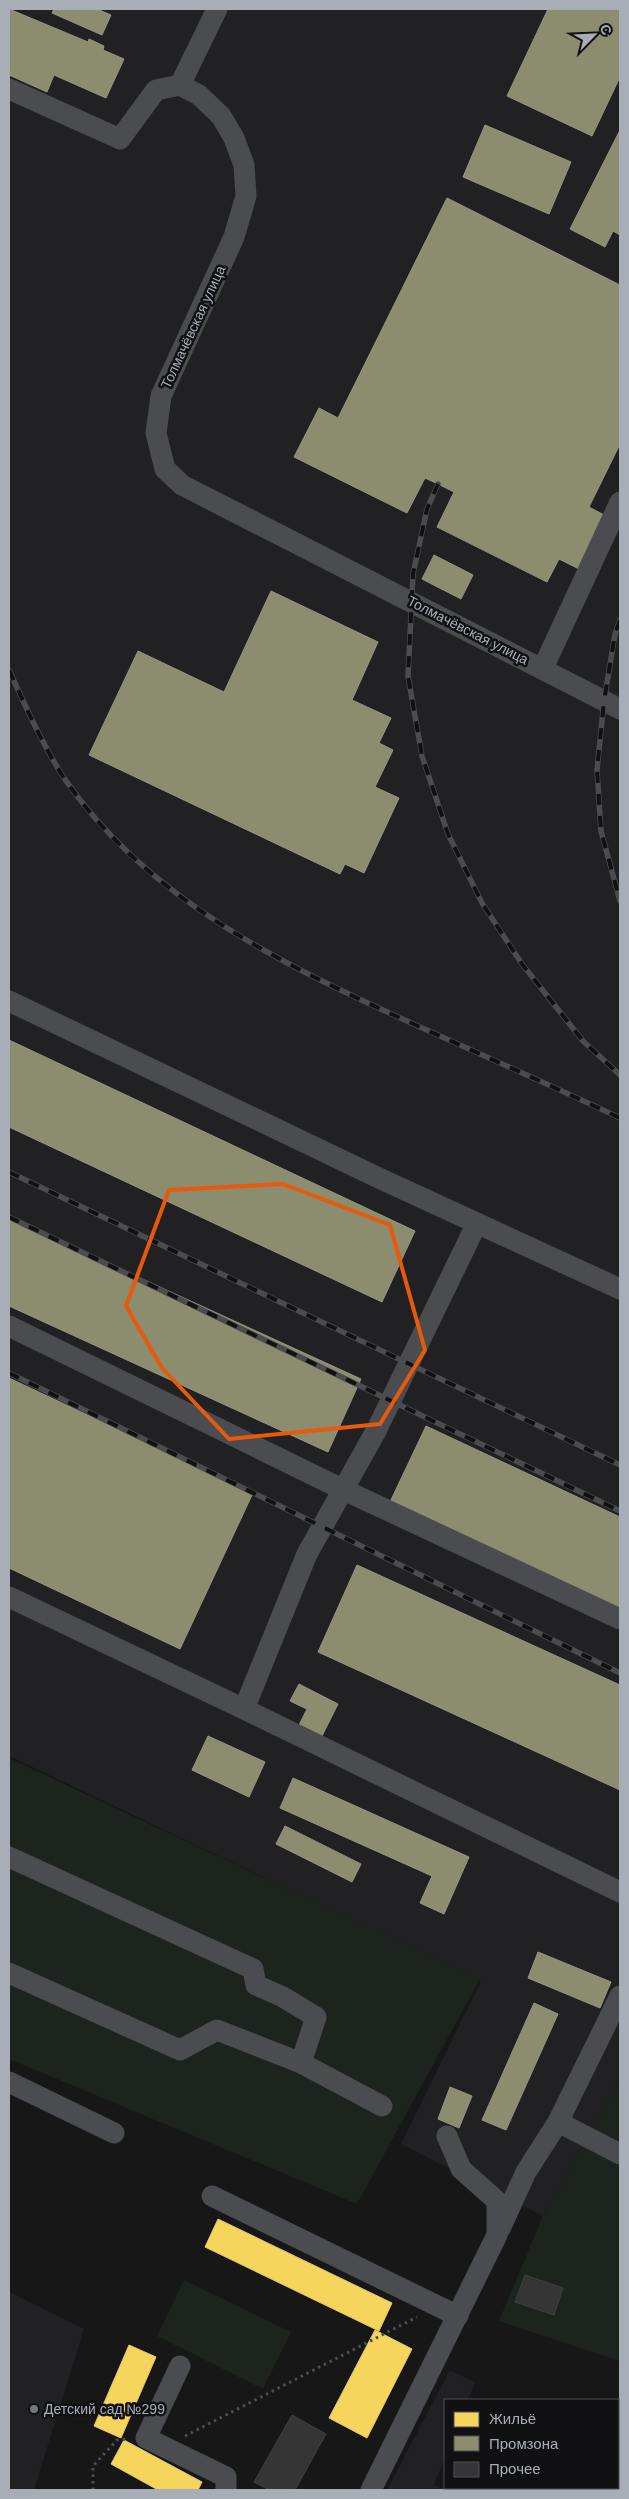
<svg xmlns="http://www.w3.org/2000/svg" width="629" height="2499" font-family="Arial,sans-serif">
	<style>
		.built { fill: #212123 }
		.green { fill: #1d241e }
		.homes { fill: #f6d55c; stroke: #dfc978 }
		.industry { fill: #8c8c6e; stroke: #949684 }
		.building { fill: #353536; stroke: #3f4043 }
		.lines { fill: none; stroke-linecap: round; stroke-linejoin: round }
		.path { stroke: #4d4e52; stroke-width: 3; stroke-dasharray: 2.5 4; stroke-linecap: butt }
		.minor { stroke: #4b4c50; stroke-width: 21 }
		.rail-casing { stroke: #4b4c4f; stroke-width: 5.5 }
		.rail { stroke: #111113; stroke-width: 4; stroke-dasharray: 11; stroke-linecap: butt }
		.marked { fill: none; stroke: #e8590c; stroke-width: 4; stroke-linejoin: round }
		.poi-dot { fill: #757880; stroke: #111113; stroke-width: 2 }
		.labels { text-anchor: middle; dominant-baseline: central; stroke-width: 5; stroke-linejoin: round; paint-order: stroke }
		.street-label { font-size: 14px; fill: #a8adb8; stroke: #111113 }
		.poi-label { font-size: 14px; fill: #a8adb8; stroke: #111113; text-anchor: start }
	</style>
	<rect width="100%" height="100%" fill="#171717"/>
	<path class="built" d="M 9,9 L 620,9 L 620,2078 L 543,2216 L 401,2144 L 481,1981 L 9,1756 Z
		M 9,2292 L 84,2329 L 34,2490 L 9,2490 Z
		M 450,2370 L 475,2382 L 468,2400 L 445,2400 L 445,2457 L 434,2485 L 447,2490 L 387,2490 Z"/>
	<path class="green" d="M 9,1758 L 480,1979 L 357,2204 L 9,2059 Z
		M 620,2078 L 620,2361 L 499,2321 L 543,2216 Z
		M 184,2280 L 291,2332 L 263,2389 L 157,2336 Z"/>
	<path class="homes" d="M 218,2219 L 392,2303 L 379,2331 L 205,2247 Z
		M 375,2330 L 412,2349 L 367,2438 L 329,2418 Z
		M 129,2345 L 156,2357 L 121,2438 L 94,2426 Z
		M 124,2440 L 202,2482 L 198,2490 L 158,2490 L 111,2464 Z"/>
	<path class="industry" d="M 9,9 L 88,42 L 89,39 L 104,46 L 103,50 L 124,59 L 106,98 L 54,75 L 47,92 L 9,75 Z
		M 54,9 L 97,9 L 111,15 L 102,35 L 52,13 Z
		M 548,9 L 620,9 L 620,77 L 592,136 L 507,96 Z
		M 485,125 L 571,162 L 549,214 L 463,177 Z
		M 620,130 L 620,235 L 613,231 L 605,247 L 570,229 Z
		M 447,198 L 620,285 L 620,444 L 589,507 L 606,516 L 579,569 L 559,559 L 547,582 L 437,527 L 454,492 L 438,484 L 425,478 L 407,513 L 294,457 L 319,408 L 338,418 Z
		M 434,555 L 473,575 L 461,599 L 422,579 Z
		M 271,591 L 378,642 L 352,700 L 391,718 L 379,743 L 393,750 L 375,787 L 399,798 L 364,873 L 345,864 L 340,874 L 89,755 L 138,651 L 224,692 Z
		M 9,1040 L 415,1231 L 382,1302 L 9,1127 Z
		M 9,1218 L 361,1379 L 328,1452 L 9,1306 Z
		M 9,1378 L 253,1493 L 180,1649 L 9,1568 Z
		M 426,1426 L 620,1517 L 620,1610 L 390,1502 Z
		M 357,1565 L 620,1685 L 620,1790 L 318,1652 Z
		M 299,1684 L 338,1704 L 318,1744 L 295,1733 L 307,1709 L 290,1701 Z
		M 208,1736 L 265,1762 L 249,1797 L 192,1770 Z
		M 293,1778 L 469,1857 L 444,1914 L 420,1903 L 432,1876 L 280,1808 Z
		M 285,1826 L 361,1864 L 352,1882 L 276,1844 Z
		M 538,1952 L 611,1982 L 600,2008 L 528,1978 Z
		M 534,2003 L 558,2014 L 506,2130 L 482,2120 Z
		M 450,2087 L 472,2096 L 459,2128 L 438,2119 Z"/>
	<path class="building" d="M 525,2275 L 563,2288 L 554,2315 L 515,2302 Z
		M 292,2415 L 326,2434 L 295,2490 L 269,2490 L 254,2482 Z"/>
	<g class="lines">
		<path class="path" d="M 185,2436 L 417,2317
			M 93,2490 L 93,2466 L 117,2440 L 128,2439"/>
		<path class="minor" d="M 180,85 L 217,9
			M 9,89 L 120,139 L 156,90 L 180,85 L 199,95 L 221,116 L 234,138 L 244,165 L 246,196 L 234,237 L 161,396 L 156,433 L 165,469 L 182,485 L 620,709
			M 543,668 L 620,502
			M 9,1001 L 381,1179 L 620,1289
			M 477,1223 L 376,1431 L 307,1554 L 244,1709 L 620,1892
			M 9,1326 L 344,1490 L 620,1619
			M 9,1597 L 244,1709
			M 9,1857 L 253,1969 L 256,1985 L 283,1997 L 316,2017 L 301,2063
			M 9,1973 L 180,2050 L 217,2030 L 301,2063 L 382,2106
			M 9,2082 L 114,2133
			M 558,2122 L 620,2154
			M 212,2196 L 458,2316
			M 500,2229 L 526,2172 L 558,2122 L 620,1996
			M 180,2366 L 146,2438 L 226,2477 L 226,2490
			M 371,2490 L 497,2235 L 497,2201 L 461,2169 L 447,2136"/>
		<defs>
			<path id="rail" d="M 438,484 L 427,509 L 413,574 L 408,676 L 422,756 L 448,834 L 482,903 L 522,964 L 583,1041 L 620,1075
				M 620,620 L 615,634 L 604,701 L 597,770 L 601,831 L 620,901
				M 9,670 C 26,707 42,744 64,778 C 149,902 288,967 420,1027 C 487,1057 554,1087 620,1118
				M 9,1172 L 620,1465
				M 9,1217 L 620,1511
				M 9,1373 L 620,1673"/>
		</defs>
		<use href="#rail" class="rail-casing"/>
		<use href="#rail" class="rail"/>
	</g>
	<path class="marked" d="M 283,1184 L 390,1225 L 425,1350 L 380,1424 L 229,1439 L 162,1368 L 126,1306 L 169,1190 Z"/>
	<circle class="poi-dot" cx="34" cy="2409" r="5"/>
	<g class="labels">
		<g class="street-label">
			<text transform="translate(193 327) rotate(-65)">Толмачёвская улица</text>
			<text transform="translate(468 630) rotate(27)">Толмачёвская улица</text>
		</g>
		<g class="poi-label">
			<text x="44" y="2409">Детский сад №299</text>
		</g>
	</g>
	<rect width="629" height="2499" fill="none" stroke="#a8adb8" stroke-width="20"/>
	<rect x="444" y="2399" width="175" height="90" fill="#111113" stroke="#4d4f55"/>
	<rect x="454" y="2412" width="25" height="15" fill="#f6d55c" stroke="#4d4f55"/>
	<text x="489" y="2424" font-size="15" fill="#a8adb8">Жильё</text>
	<rect x="454" y="2436" width="25" height="15" fill="#8c8c6e" stroke="#4d4f55"/>
	<text x="489" y="2449" font-size="15" fill="#a8adb8">Промзона</text>
	<rect x="454" y="2462" width="25" height="15" fill="#353536" stroke="#4d4f55"/>
	<text x="489" y="2474" font-size="15" fill="#a8adb8">Прочее</text>
	<g transform="translate(594 35) rotate(66)" stroke="#111113" stroke-width="4" paint-order="stroke">
	<path d="M0-4L9 19L0 12L-9 19Z" fill="#a8adb8"/>
	<text y="-8" font-size="14" font-weight="bold" text-anchor="middle" fill="#a8adb8">С</text>
	</g>
</svg>
